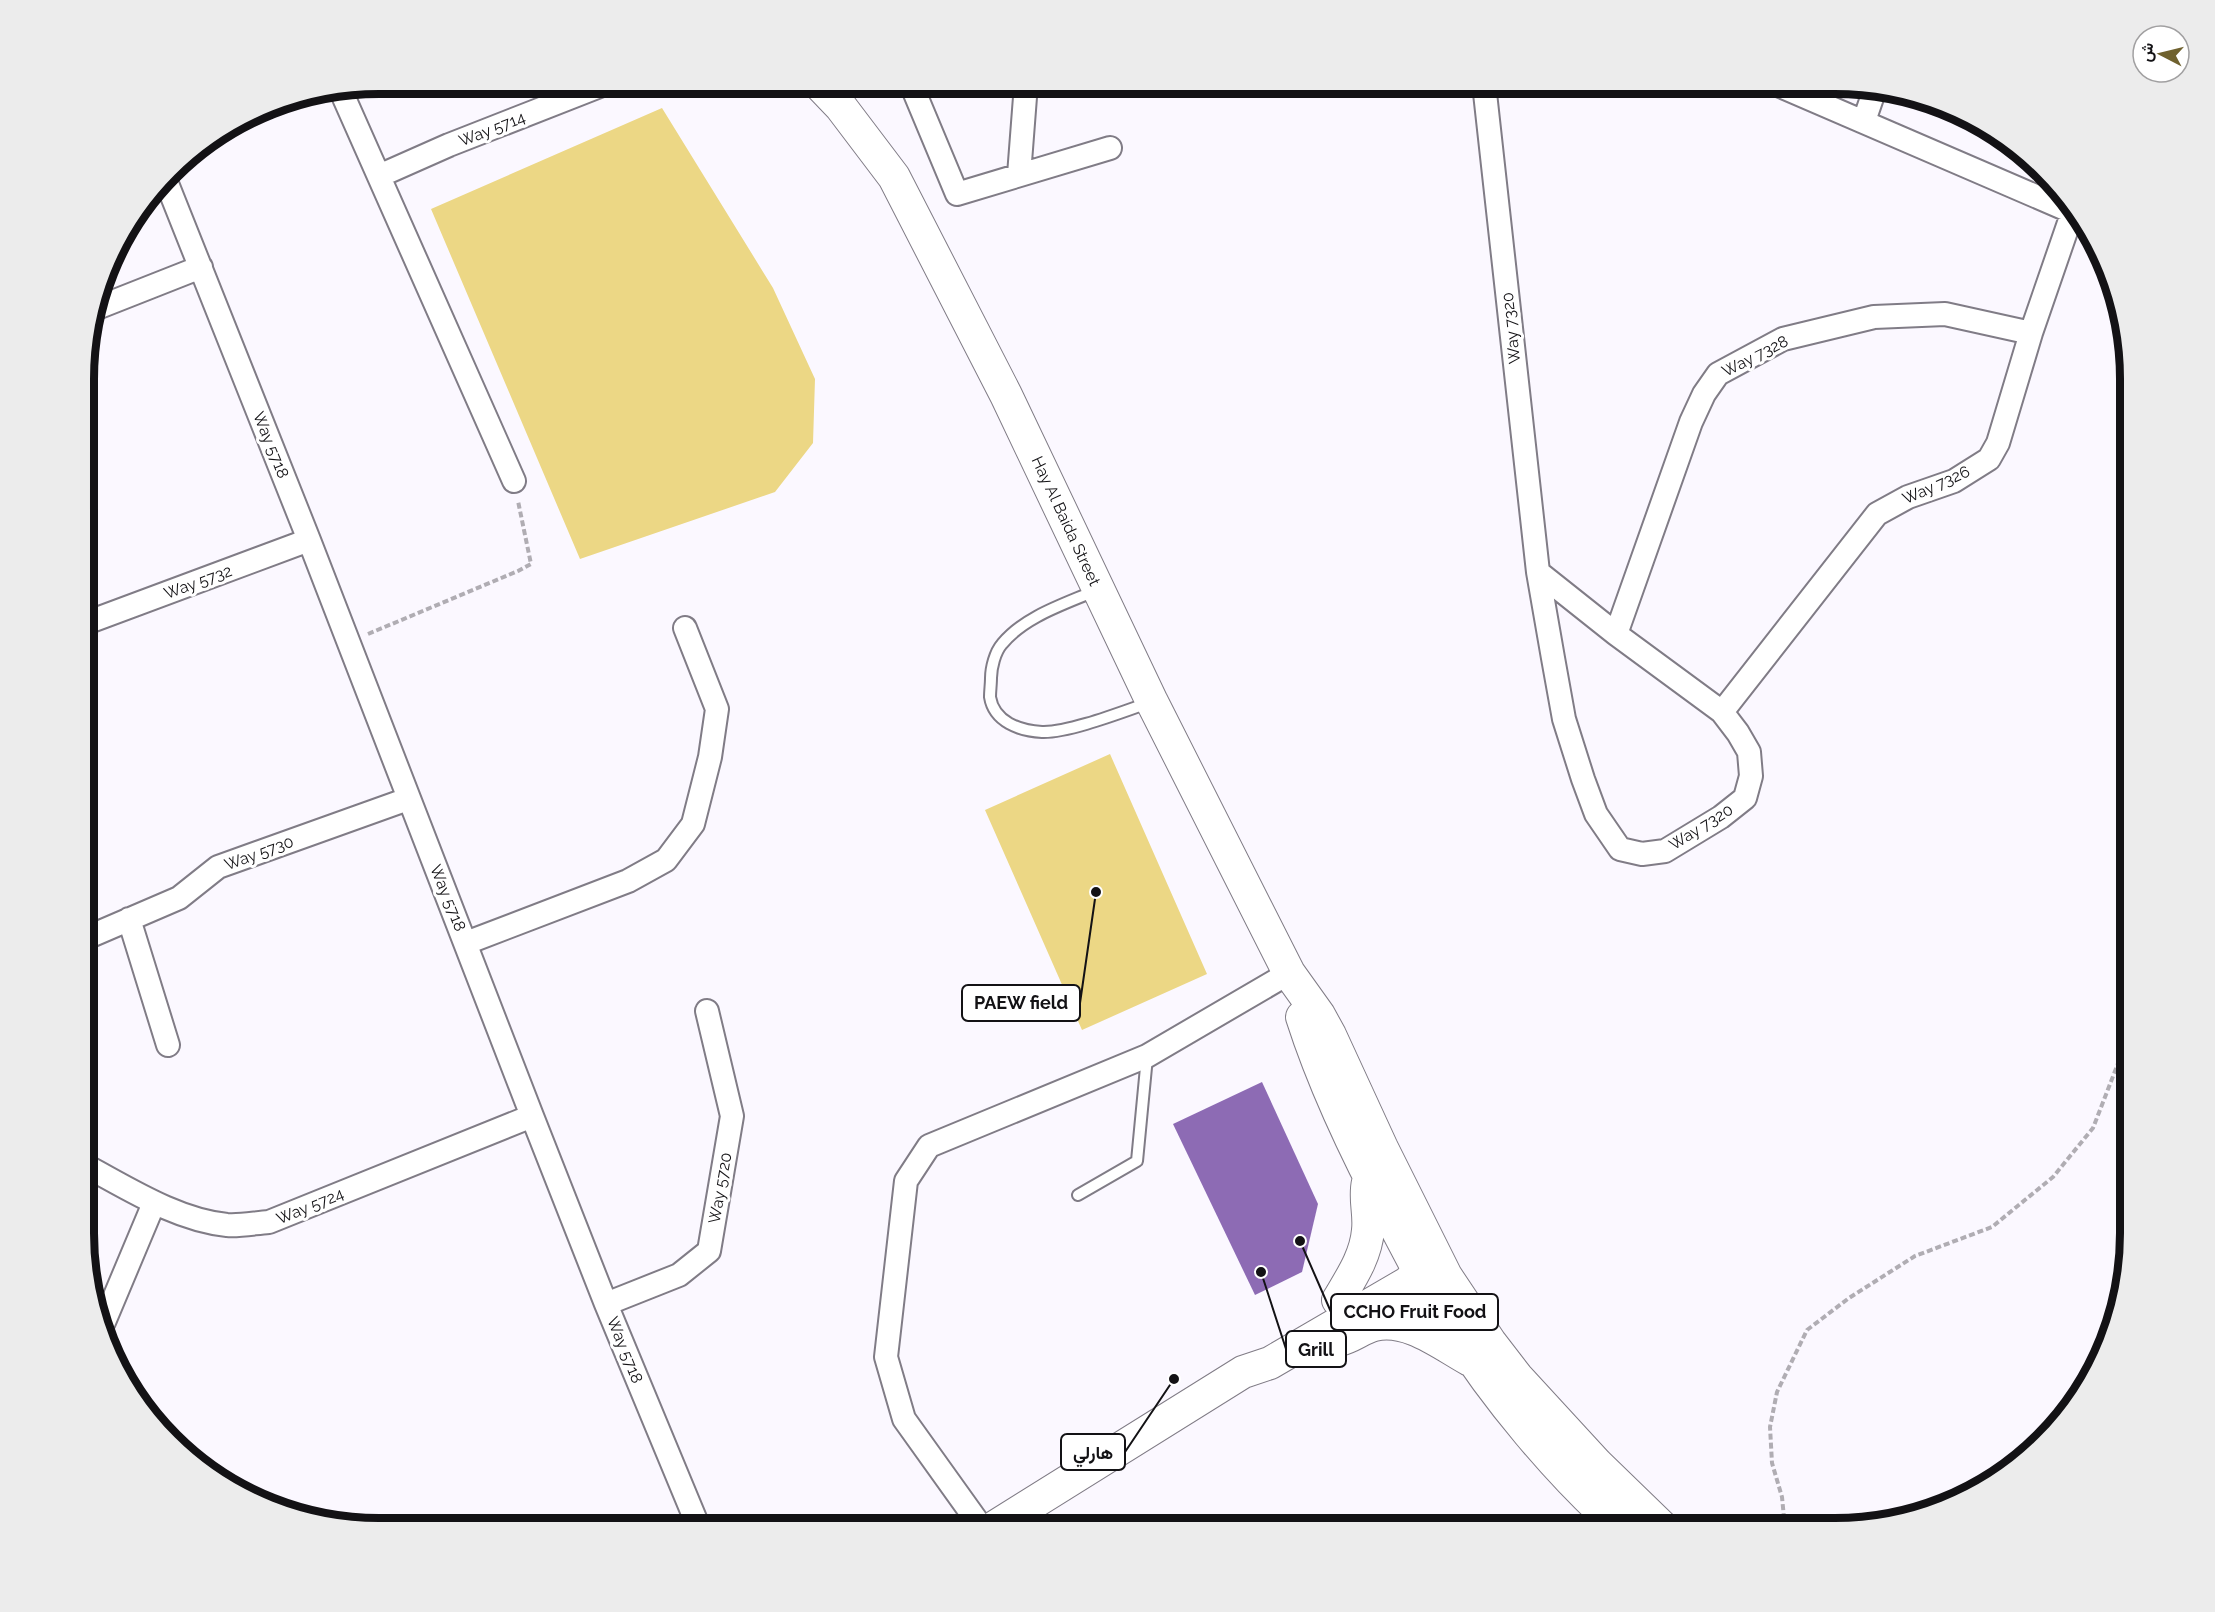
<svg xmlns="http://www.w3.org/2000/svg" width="2215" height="1612" font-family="Raleway,Vazirmatn,sans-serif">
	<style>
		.green { fill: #ecd785 }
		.building { fill: #8d6bb4 }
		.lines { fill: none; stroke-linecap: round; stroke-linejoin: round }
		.lane-casing { stroke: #807c86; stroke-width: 14 }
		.street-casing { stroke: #807c86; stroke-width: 26 }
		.secondary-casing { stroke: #807c86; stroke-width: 34 }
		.path { stroke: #b0adb3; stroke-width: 4; stroke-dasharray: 6 3; stroke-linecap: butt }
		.lane { stroke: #fff; stroke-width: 10 }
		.street { stroke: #fff; stroke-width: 22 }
		.secondary { stroke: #fff; stroke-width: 32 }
		.labels { text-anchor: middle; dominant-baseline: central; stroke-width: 6; stroke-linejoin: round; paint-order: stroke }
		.street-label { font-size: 16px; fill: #131215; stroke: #fff }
		.rim { fill: none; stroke: #131215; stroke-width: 8 }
		.leader { fill: none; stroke: #131215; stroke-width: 2 }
		.callout-dot { fill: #131215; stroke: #fff; stroke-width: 2 }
		.callout { fill: #fff; stroke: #131215; stroke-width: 2 }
		.callout-label { font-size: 18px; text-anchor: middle; font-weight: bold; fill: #131215 }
	</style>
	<rect width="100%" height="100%" fill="#fbf8ff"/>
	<path class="green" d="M 662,108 L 773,288 L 815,379 L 813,443 L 775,492 L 580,559 L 431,209 Z
		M 1110,754 L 1207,974 L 1082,1030 L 985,810 Z"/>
	<path class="building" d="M 1262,1082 L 1318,1204 L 1302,1272 L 1255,1295 L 1173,1124 Z"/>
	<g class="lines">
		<defs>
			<path id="lane" d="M 1097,590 C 1065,604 1025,616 1002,644 C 995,652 991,668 991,678 C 991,684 990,691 990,697 C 994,722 1020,731 1042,732 C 1068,733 1122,712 1148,703
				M 1078,1195 L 1137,1161 L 1147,1057"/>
			<path id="street" d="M 911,84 L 957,194 L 1110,148
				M 1484,84 L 1538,572 L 1553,658 L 1564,719 L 1583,779 L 1596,814 L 1620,849 L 1642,854 L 1665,851 L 1721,817 L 1745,798 L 1751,776 L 1749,752 L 1738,733 L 1722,712 L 1616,634 L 1538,572
				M 1778,85 L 2070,211
				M 341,91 L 514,481
				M 1864,121 L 1875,89
				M 1019,175 L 1026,84
				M 379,176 L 449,145 L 605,84
				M 166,181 L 309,540 L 532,1116 L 606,1304 L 699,1528
				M 97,308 L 201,267
				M 86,623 L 309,540
				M 1616,634 L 1691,422 L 1704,394 L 1718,374 L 1783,339 L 1874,317 L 1945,314 L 2031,333
				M 1722,712 L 1877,514 L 1908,497 L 1954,481 L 1989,459 L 1998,443 L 2031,333 L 2072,214
				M 129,919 L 168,1045
				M 86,938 L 179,898 L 218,867 L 408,799
				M 466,943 L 628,881 L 666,860 L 693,824 L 710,757 L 717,709 L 685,628
				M 86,1166 C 129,1189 177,1220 227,1225 C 240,1226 255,1223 269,1222 L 532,1116
				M 606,1304 L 679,1275 L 709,1251 L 732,1116 L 707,1011
				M 104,1322 L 154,1203
				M 982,1528 L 904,1419 L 886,1357 L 906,1181 L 929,1146 L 1147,1056 L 1289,973"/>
			<path id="secondary" d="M 819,84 L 841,107 L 894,177 L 1006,395 L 1152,702 L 1289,973 L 1319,1015 L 1330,1035 L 1382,1148 L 1446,1276 L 1490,1342 L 1517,1377 L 1597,1464 L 1663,1528
				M 1302,1017 C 1325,1089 1358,1157 1394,1224 C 1412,1258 1430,1294 1451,1327 C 1494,1396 1559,1474 1620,1528
				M 1338,1300 C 1351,1278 1366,1256 1368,1230 C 1370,1213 1364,1198 1368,1182
				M 1339,1340 C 1352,1337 1362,1328 1374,1325 C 1408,1317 1441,1344 1470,1360
				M 993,1528 L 1243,1372 L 1270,1363 L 1409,1282 L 1424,1262 L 1427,1253"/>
		</defs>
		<use href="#lane" class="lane-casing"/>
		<use href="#street" class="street-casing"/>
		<use href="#secondary" class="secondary-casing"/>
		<path class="path" d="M 368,634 L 518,571 L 531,564 L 518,501
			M 1785,1528 L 1782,1497 L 1772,1463 L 1770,1427 L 1777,1392 L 1807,1330 L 1849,1298 L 1915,1256 L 1992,1227 L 2053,1177 L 2093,1128 L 2124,1048 L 2130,1023"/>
		<use href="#lane" class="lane"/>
		<use href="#street" class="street"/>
		<use href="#secondary" class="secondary"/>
	</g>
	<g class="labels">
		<g class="street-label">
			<text transform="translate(492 129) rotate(-21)">Way 5714</text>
			<text transform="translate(1511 328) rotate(-96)">Way 7320</text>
			<text transform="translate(1755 356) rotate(-27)">Way 7328</text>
			<text transform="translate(271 445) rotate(68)">Way 5718</text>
			<text transform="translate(1936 485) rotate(-24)">Way 7326</text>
			<text transform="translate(1066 521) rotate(65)">Hay Al Baida Street</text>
			<text transform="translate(198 582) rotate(-20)">Way 5732</text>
			<text transform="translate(1701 827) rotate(-32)">Way 7320</text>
			<text transform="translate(259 853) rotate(-20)">Way 5730</text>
			<text transform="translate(448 898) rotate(68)">Way 5718</text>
			<text transform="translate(720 1188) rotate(-80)">Way 5720</text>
			<text transform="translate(310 1206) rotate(-22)">Way 5724</text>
			<text transform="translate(625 1350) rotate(68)">Way 5718</text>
		</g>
	</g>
	<path d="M0 0H2215V1612H0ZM379 94H1835A285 285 0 0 1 2120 379V1233A285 285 0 0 1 1835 1518H379A285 285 0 0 1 94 1233V379A285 285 0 0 1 379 94Z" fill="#ececec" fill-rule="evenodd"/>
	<path class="rim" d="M379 94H1835A285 285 0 0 1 2120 379V1233A285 285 0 0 1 1835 1518H379A285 285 0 0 1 94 1233V379A285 285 0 0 1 379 94Z"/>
	<path class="leader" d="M1096 892L1080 1003M1300 1241L1331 1312M1261 1272L1286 1349M1174 1379L1125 1452"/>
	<g class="callout-dot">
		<circle cx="1096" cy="892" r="6"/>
		<circle cx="1300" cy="1241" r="6"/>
		<circle cx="1261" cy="1272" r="6"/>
		<circle cx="1174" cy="1379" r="6"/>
	</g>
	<g class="callout">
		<rect x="962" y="985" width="118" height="36" rx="6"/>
		<rect x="1331" y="1294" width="167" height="36" rx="6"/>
		<rect x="1286" y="1331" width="60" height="36" rx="6"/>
		<rect x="1061" y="1434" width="64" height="36" rx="6"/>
	</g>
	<g class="callout-label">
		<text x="1021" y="1009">PAEW field</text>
		<text x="1415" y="1318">CCHO Fruit Food</text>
		<text x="1316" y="1356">Grill</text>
		<text x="1093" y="1459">هارلي</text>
	</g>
	<g transform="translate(2161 54) rotate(277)"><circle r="28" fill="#ffffff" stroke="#a1a0a1" stroke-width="1.5"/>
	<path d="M0-4.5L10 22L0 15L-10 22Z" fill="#6f612e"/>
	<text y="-9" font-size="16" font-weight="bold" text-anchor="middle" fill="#131215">ش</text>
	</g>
</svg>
